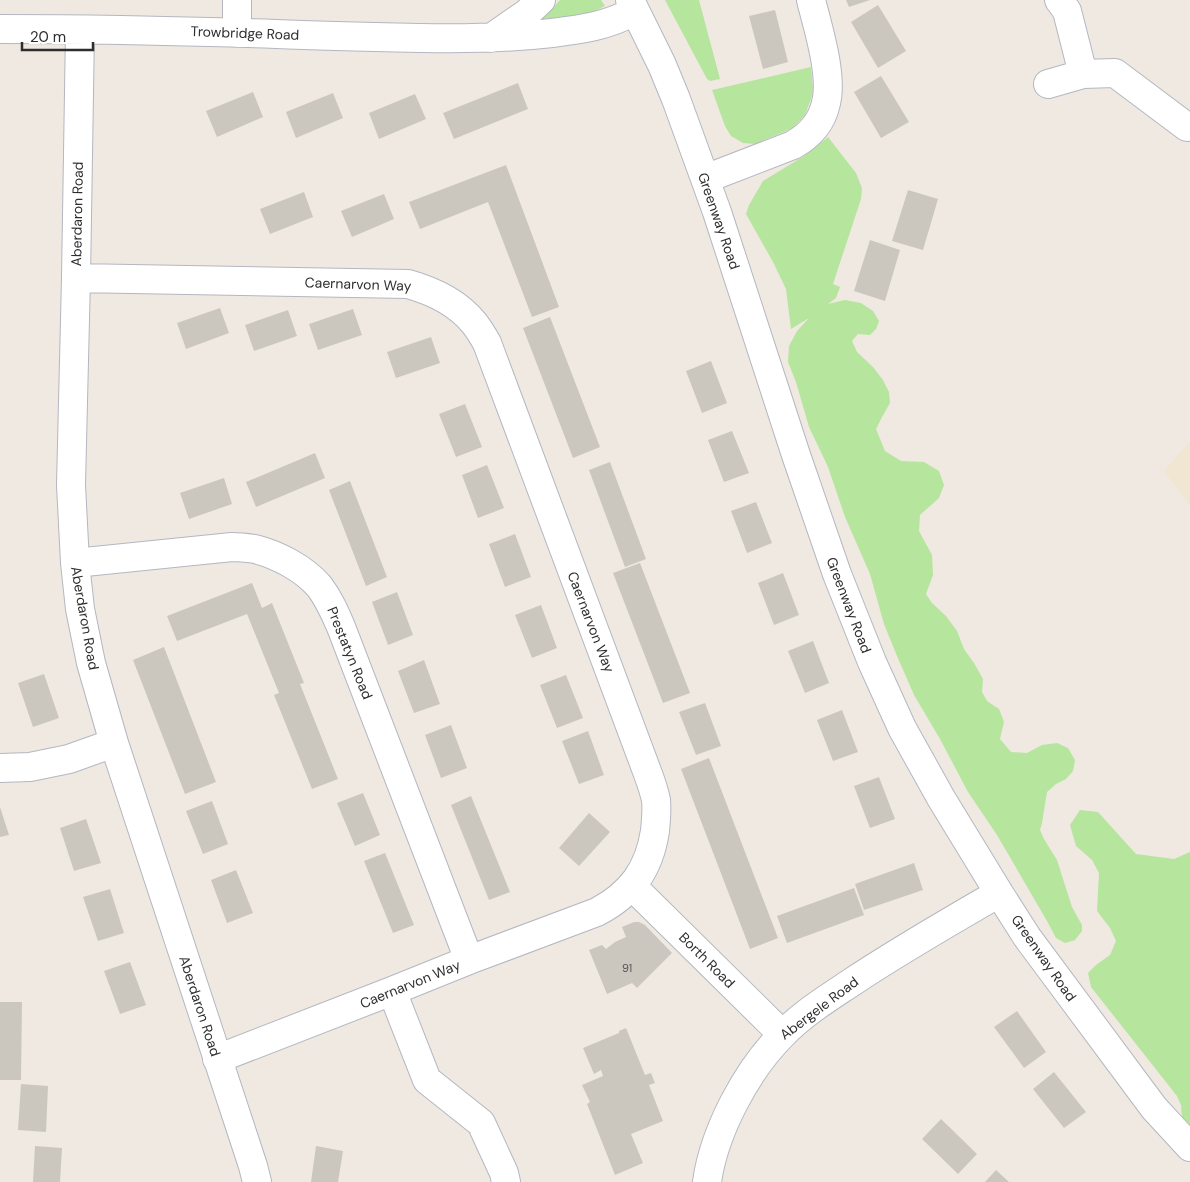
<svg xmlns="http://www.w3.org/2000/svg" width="1190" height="1182" font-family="'DM Sans',sans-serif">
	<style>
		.education { fill: #f0e6d1 }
		.green { fill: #b6e59e }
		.building { fill: #cbc7bf }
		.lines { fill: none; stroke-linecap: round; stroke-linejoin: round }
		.minor-casing { stroke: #b4b7c1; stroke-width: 30 }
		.minor { stroke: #fff; stroke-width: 28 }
		.labels { text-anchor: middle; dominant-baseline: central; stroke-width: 4; stroke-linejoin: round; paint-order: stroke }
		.number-label { font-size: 11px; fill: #555452 }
		.street-label { font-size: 14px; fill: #2e2e2e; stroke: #fff }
	</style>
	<rect width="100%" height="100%" fill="#efe9e1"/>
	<path class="education" d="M 1190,442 L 1190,505 L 1164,471 Z"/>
	<path class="green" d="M 560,0 L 601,0 L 605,6 L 593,12 L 542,21 L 542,19 Z
		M 665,0 L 699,0 L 720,79 L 710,81 L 707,79 Z
		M 811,67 L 813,89 L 811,99 L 805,115 L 793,128 L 755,144 L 743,143 L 731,136 L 725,126 L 712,90 Z
		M 828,137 L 856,173 L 862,188 L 861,199 L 833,284 L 840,287 L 836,298 L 828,304 L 845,300 L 861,303 L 873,311 L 879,321 L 876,329 L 870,335 L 858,334 L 852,341 L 857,352 L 873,367 L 883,380 L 889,392 L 890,403 L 882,417 L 876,429 L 885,451 L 901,461 L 924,462 L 939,471 L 944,485 L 939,498 L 920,515 L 919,531 L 932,555 L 933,575 L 926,594 L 932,603 L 946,616 L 957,631 L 964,649 L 974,663 L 983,679 L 982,692 L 987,701 L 999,709 L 1004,722 L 1000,739 L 1011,752 L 1027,753 L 1042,745 L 1057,743 L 1068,748 L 1075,760 L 1073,771 L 1066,779 L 1056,784 L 1047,792 L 1042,823 L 1040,830 L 1044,839 L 1057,860 L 1072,907 L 1082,925 L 1082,931 L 1075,940 L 1065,943 L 1056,938 L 1047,921 L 997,835 L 968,792 L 940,739 L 914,695 L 897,656 L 884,624 L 870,574 L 845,517 L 828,467 L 809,427 L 796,382 L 788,362 L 789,346 L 797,331 L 809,318 L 791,329 L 786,289 L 773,262 L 746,214 L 749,205 L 763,181 L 804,156 Z
		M 1080,810 L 1098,812 L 1136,854 L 1174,859 L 1190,852 L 1190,1125 L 1182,1117 L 1181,1105 L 1177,1096 L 1091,987 L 1088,973 L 1096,965 L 1110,955 L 1116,941 L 1110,928 L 1097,911 L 1099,873 L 1092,860 L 1076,846 L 1070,825 Z"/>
	<path class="building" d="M 846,0 L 870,0 L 849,7 Z
		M 878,5 L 906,51 L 878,68 L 851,22 Z
		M 775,10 L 788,62 L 763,69 L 749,16 Z
		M 881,76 L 909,122 L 881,138 L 854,92 Z
		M 518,83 L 528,109 L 454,139 L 443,113 Z
		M 253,92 L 263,117 L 217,137 L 206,111 Z
		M 333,93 L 343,118 L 296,138 L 286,112 Z
		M 415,94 L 426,119 L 379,139 L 369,113 Z
		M 506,165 L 559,307 L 532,317 L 488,202 L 420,229 L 409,202 Z
		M 908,190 L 938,199 L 923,250 L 892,241 Z
		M 304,192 L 313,217 L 270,234 L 260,209 Z
		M 384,194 L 394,219 L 352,237 L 341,211 Z
		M 870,240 L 900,250 L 885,301 L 854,291 Z
		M 220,308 L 229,333 L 186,349 L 177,323 Z
		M 353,309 L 362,335 L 318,350 L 309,324 Z
		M 288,310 L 297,336 L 254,351 L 245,325 Z
		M 550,317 L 600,447 L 573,458 L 523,328 Z
		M 431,337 L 440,363 L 396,378 L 387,352 Z
		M 711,361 L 727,403 L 702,413 L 686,371 Z
		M 465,404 L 482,447 L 456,457 L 439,414 Z
		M 732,431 L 749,473 L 724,482 L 708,440 Z
		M 315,453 L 325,478 L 256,507 L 246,482 Z
		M 610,462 L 646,559 L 625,567 L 589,470 Z
		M 487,465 L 504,508 L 478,518 L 462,475 Z
		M 224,478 L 232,504 L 189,519 L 180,493 Z
		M 350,481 L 387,577 L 366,586 L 329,490 Z
		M 756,502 L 772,543 L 747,553 L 731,511 Z
		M 515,534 L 531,577 L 505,587 L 489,544 Z
		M 640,563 L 690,693 L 663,703 L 613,573 Z
		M 783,573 L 799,615 L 774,625 L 758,583 Z
		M 252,583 L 262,608 L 272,603 L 304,683 L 300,684 L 338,779 L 312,789 L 274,695 L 279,693 L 247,614 L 177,641 L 167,616 Z
		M 397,592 L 413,635 L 388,645 L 372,602 Z
		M 541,605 L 557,648 L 532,658 L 515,615 Z
		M 813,641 L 829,683 L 805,693 L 788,651 Z
		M 164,647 L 216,782 L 185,794 L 133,660 Z
		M 424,660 L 440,704 L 414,713 L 398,671 Z
		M 44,674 L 59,718 L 33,727 L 18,683 Z
		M 566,675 L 583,718 L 557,728 L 540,685 Z
		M 705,703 L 721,746 L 696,755 L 679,712 Z
		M 842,710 L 858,752 L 833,761 L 817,720 Z
		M 451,725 L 467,768 L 441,778 L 425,735 Z
		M 588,731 L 604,775 L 579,784 L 562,741 Z
		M 709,758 L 778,938 L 750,949 L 681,769 Z
		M 879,777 L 895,819 L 870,828 L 854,786 Z
		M 363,793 L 380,835 L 355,846 L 337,803 Z
		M 471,796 L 510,892 L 489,900 L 451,805 Z
		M 212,801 L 228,844 L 203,854 L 186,811 Z
		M 0,807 L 9,835 L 0,837 Z
		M 589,813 L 610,832 L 579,866 L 559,848 Z
		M 86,819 L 101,863 L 74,871 L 60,828 Z
		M 385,853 L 414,925 L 393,933 L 364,861 Z
		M 914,863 L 923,890 L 864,910 L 855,884 Z
		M 236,870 L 253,913 L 227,923 L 211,880 Z
		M 854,888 L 864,915 L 787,943 L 777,916 Z
		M 110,889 L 124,933 L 98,941 L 83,897 Z
		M 634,922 L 639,922 L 645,925 L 672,953 L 637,988 L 632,983 L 607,994 L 589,950 L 602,945 L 606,949 L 615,942 L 626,937 L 622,927 Z
		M 130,962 L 146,1005 L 120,1014 L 104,971 Z
		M 0,1002 L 22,1002 L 21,1080 L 0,1080 Z
		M 1017,1011 L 1046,1052 L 1024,1068 L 994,1027 Z
		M 626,1028 L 645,1075 L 651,1073 L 655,1083 L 649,1085 L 663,1121 L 631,1134 L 643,1163 L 615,1175 L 587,1104 L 590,1102 L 582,1085 L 603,1076 L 601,1070 L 594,1074 L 583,1048 L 619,1033 L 619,1031 Z
		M 1054,1072 L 1086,1112 L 1064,1128 L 1033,1089 Z
		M 21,1084 L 48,1086 L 46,1132 L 18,1130 Z
		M 941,1119 L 977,1154 L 958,1174 L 922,1139 Z
		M 35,1146 L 62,1148 L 60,1182 L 33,1182 Z
		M 316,1146 L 343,1151 L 338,1182 L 311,1182 Z
		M 996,1170 L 1009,1182 L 985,1182 Z"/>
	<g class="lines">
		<defs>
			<path id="minor" d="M 630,0 L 662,65 L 676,99 L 717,212 L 796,455 L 837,574 L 872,662 L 902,728 L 941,798 L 999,893 L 1027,937 L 1154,1108 L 1190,1147
				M 1059,0 L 1067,11 L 1083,74
				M 0,29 C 92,29 184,31 276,34 C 324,36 372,37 420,38 C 464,39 508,38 552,33 C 584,29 606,26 635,11
				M 80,30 L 76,278 L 71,485 L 75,563 L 80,609 L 91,663 L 114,743 L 253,1166 L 257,1182
				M 237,33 L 237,0
				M 491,38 L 527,13 L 541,0
				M 1048,84 L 1083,74 L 1115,73 L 1187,127
				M 705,179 L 793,145 C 809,136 822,122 826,103 C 833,75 818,28 811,0
				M 76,278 L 408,284 C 433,291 457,302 474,323 C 479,329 483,336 487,343 L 648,774 C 651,782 654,791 656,800 C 657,810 656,821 655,831 C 649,870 631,894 597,912 L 469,960 L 392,991 L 217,1059
				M 75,563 L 232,547 C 240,547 248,548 255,549 C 278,555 303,568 319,586 C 329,599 335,613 341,627 L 469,960
				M 0,768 L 30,767 L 69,759 L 114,743
				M 632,886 L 782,1034
				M 392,991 L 427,1080 L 481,1123 L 504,1173 L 506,1182
				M 707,1182 C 714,1132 746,1071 782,1035 C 802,1014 828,998 852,982 C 900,950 949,922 999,893"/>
		</defs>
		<use href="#minor" class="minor-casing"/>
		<use href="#minor" class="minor"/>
	</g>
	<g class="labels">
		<g class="number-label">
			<text x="627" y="968">91</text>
		</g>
		<g class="street-label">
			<text transform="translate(245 33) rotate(2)">Trowbridge Road</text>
			<text transform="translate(77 214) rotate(-89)">Aberdaron Road</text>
			<text transform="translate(719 221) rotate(71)">Greenway Road</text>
			<text transform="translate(358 284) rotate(2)">Caernarvon Way</text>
			<text transform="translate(849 605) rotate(69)">Greenway Road</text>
			<text transform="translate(85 618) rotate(80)">Aberdaron Road</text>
			<text transform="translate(591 622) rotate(69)">Caernarvon Way</text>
			<text transform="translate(350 653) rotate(68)">Prestatyn Road</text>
			<text transform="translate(1044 958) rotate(55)">Greenway Road</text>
			<text transform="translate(707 960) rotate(45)">Borth Road</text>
			<text transform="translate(410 984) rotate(-22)">Caernarvon Way</text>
			<text transform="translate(200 1006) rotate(72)">Aberdaron Road</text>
			<text transform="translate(819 1008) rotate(-37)">Abergele Road</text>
		</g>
	</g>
	<path d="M22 42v8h71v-8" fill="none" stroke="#2e2e2e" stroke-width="2.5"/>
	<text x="30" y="42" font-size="15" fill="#2e2e2e" stroke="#ffffff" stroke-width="4" paint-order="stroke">20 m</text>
</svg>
